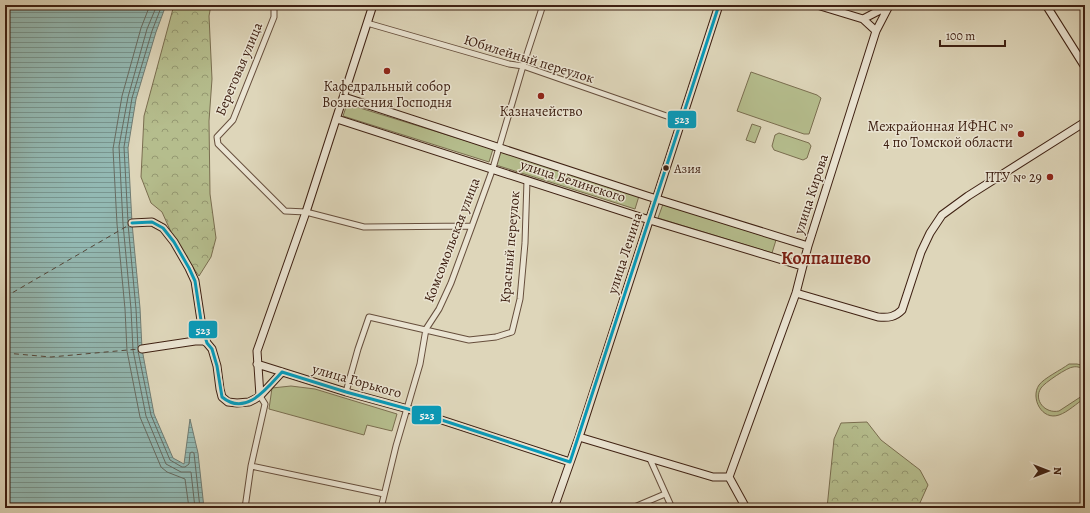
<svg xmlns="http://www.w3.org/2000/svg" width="1090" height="513" font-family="Alegreya,serif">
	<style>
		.forest { fill: url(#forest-crowns); stroke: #7a6e50 }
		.park { fill: #b5bd8d; stroke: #7a6e50 }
		.water { fill: url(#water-rules); stroke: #717c73 }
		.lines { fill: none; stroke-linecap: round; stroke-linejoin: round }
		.shore { stroke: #686c62; stroke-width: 1 }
		.ferry { stroke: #53463a; stroke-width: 1; stroke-dasharray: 5 4; stroke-linecap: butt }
		.street-casing { stroke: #664e3c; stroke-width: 7 }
		.secondary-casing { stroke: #3e2012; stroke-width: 9 }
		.street { stroke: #eae4d2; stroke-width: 5 }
		.secondary { stroke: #eae4d2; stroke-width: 7 }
		.bus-1-casing { stroke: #eae4d2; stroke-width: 6 }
		.bus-1 { stroke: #069bbb; stroke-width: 3 }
		.poi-dot { fill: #8f2418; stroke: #eae4d2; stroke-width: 1.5 }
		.bus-dot { fill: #3e2012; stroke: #eae4d2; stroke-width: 1.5 }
		.labels { text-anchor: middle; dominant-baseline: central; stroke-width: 3; stroke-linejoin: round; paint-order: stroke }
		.bus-label { font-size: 13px; fill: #3e2012; stroke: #eae4d2; text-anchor: start }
		.street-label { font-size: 14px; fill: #3e2012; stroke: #eae4d2 }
		.poi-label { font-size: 14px; fill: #3e2012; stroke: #eae4d2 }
		.district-label { font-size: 18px; font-weight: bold; fill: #7a1f14; stroke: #eae4d2 }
		.line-badge { stroke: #eae4d2; stroke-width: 1.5 }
		.badge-label { font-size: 11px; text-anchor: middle; font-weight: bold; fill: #fff }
	</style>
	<defs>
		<pattern id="forest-crowns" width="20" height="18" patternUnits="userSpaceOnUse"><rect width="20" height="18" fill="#b5bd8d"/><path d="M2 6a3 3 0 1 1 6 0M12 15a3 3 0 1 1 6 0" fill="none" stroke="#959972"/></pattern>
		<pattern id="water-rules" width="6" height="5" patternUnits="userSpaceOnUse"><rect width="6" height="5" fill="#93b9b3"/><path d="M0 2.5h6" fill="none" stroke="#799690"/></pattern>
	</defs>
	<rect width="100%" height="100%" fill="#ded6ba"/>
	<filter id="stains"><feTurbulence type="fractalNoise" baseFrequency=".005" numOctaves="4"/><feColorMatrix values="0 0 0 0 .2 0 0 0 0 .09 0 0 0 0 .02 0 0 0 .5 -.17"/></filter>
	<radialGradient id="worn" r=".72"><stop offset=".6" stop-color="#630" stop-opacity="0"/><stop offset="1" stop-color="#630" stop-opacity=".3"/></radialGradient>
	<path class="forest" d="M 174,5 L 211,5 L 209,16 L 212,79 L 209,121 L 210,194 L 216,238 L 211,257 L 199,276 L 176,243 L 162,212 L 151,203 L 141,177 L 144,116 Z
		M 867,422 L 881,440 L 920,470 L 928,485 L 919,505 L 922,508 L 827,508 L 834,439 L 841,423 Z"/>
	<path class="park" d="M 751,72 L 817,95 L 821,98 L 809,134 L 804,134 L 737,111 Z
		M 347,104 L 493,149 L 489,162 L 343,116 Z
		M 752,124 L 761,127 L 755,143 L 746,140 Z
		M 779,133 L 809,143 L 811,146 L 807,158 L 803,160 L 774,150 L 772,146 L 775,135 Z
		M 501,152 L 639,196 L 635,209 L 496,165 Z
		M 663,204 L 776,240 L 772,253 L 658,218 Z
		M 1069,364 L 1077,364 L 1085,366 L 1085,370 C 1081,368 1078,366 1073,367 C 1068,367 1044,383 1041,388 C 1033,400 1045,414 1059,411 L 1085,394 L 1085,398 C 1077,403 1068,412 1059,415 C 1042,421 1030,398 1039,385 C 1044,378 1061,370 1069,364 Z
		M 291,386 L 315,389 L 397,414 L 392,431 L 367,425 L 364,435 L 269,409 L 272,388 Z"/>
	<path class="water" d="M 5,5 L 166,5 L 156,32 L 136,99 L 128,148 L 132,223 L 140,308 L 142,349 L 154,414 L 173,458 L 184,464 L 190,419 L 198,453 L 204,508 L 5,508 Z"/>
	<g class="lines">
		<path class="shore" d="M 150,5 L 141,28 L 122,96 L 113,149 L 117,224 L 125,309 L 127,351 L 140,417 L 161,467 L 167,472 L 185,479 L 189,508
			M 157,5 L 147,29 L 128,97 L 119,146 L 123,224 L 131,309 L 133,350 L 146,416 L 166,464 L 181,472 L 191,472 L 195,508
			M 128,222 L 124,147 L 132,98 L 152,31 L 162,5
			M 128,224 L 136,309 L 138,348
			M 138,351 L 151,415 L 170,460 L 182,467 L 185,467 L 189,464 L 190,453 L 192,452 L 194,453 L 200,508"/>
		<path class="ferry" d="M 5,297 L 129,225
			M 5,353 L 51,357 L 139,349"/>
		<defs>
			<path id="street" d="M 274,5 L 274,17 L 233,120 L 217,137 L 218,144 L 285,211 L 306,212 L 364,227 L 472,226
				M 367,23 L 509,64 L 523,66 L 681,121
				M 346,392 L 358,349 L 369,317 L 469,340 L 496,337 L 512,332 L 520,299 L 525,243 L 527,180
				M 650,459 L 672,508
				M 251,466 L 384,494
				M 245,508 L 251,466 L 265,404 L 260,396
				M 381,508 L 396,446 L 420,364 L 426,329 L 439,309 L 451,283 L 472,226 L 493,168 L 523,66 L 543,5
				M 632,508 L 665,494"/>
			<path id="secondary" d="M 817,5 L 863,19 L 876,31
				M 1046,5 L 1085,67
				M 863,19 L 888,6
				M 344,97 L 647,196 L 808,246
				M 337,119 L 640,217 L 802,266
				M 132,223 L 152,222 L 163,228 L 174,242 L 189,268 L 195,281 L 202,327 L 207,343 L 212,349 L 217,366 L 220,389 L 222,397 L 228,402 L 237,403 L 249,402 L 255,399 L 260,396 L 282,372
				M 796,293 L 878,317 C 889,318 895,317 902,310 L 921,252 L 930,233 L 942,215 L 968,196 L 1085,122
				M 142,349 L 195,341 L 204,341 L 207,343
				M 257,364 L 346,392 L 408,409 L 570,462
				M 260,396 L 257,351 L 306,212 L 373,5
				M 579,437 L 713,477 L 729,477
				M 729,477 L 796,293 L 808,246 L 876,31 L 889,6
				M 729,477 L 746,508
				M 554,508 L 579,437 L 719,5"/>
		</defs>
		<use href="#street" class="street-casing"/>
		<use href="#secondary" class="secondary-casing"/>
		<use href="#street" class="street"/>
		<use href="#secondary" class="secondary"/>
		<defs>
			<path id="bus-1" d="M 132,223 L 152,222 L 163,228 L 174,242 L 189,268 L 195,281 L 202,327 L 207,343 L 212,349 L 217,366 L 222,397 C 246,417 267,388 282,372
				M 282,372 L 346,392 L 408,409 L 570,462
				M 570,462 L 719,5"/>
		</defs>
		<use href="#bus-1" class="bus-1-casing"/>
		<use href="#bus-1" class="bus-1"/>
	</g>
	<g class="poi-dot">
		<circle cx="387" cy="71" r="4"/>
		<circle cx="541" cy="96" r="4"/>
		<circle cx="1021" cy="134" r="4"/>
		<circle cx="1050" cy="177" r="4"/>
	</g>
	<circle class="bus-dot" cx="666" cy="168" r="3.5"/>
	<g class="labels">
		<g class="bus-label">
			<text x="674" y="168">Азия</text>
		</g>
		<g class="street-label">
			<text transform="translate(529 59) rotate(17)">Юбилейный переулок</text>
			<text transform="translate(239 69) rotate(-67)">Береговая улица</text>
			<text transform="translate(573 181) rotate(18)">улица Белинского</text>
			<text transform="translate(811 194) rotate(-72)">улица Кирова</text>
			<text transform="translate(452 240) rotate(-69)">Комсомольская улица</text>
			<text transform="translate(510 247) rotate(-85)">Красный переулок</text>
			<text transform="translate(625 253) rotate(-72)">улица Ленина</text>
			<text transform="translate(357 381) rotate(16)">улица Горького</text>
		</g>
		<g class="poi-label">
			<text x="387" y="86">Кафедральный собор<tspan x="387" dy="16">Вознесения Господня</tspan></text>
			<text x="541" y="111">Казначейство</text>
			<text x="1013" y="126" text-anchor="end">Межрайонная ИФНС №<tspan x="1013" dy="16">4 по Томской области</tspan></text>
			<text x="1042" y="177" text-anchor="end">ПТУ № 29</text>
		</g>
		<g class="district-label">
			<text x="826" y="258">Колпашево</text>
		</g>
	</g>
	<g class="line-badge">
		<rect x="667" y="110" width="30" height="19" rx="4" fill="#069bbb"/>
		<rect x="188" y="320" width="30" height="19" rx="4" fill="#069bbb"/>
		<rect x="411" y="405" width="31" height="20" rx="4" fill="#069bbb"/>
	</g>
	<g class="badge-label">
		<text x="682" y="123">523</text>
		<text x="203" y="334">523</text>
		<text x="427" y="419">523</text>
	</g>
	<rect width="1090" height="513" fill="none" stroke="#ded6ba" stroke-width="20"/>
	<rect x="6" y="6" width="1078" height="501" fill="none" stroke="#3e2012" stroke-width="2"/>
	<rect x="10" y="10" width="1070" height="493" fill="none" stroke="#3e2012"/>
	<g transform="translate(1048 471) rotate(90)" stroke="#eae4d2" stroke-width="3" paint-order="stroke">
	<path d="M0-3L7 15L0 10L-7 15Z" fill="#3e2012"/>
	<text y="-6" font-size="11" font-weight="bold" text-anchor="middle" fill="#3e2012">N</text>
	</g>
	<path d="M940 40v6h65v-6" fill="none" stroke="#3e2012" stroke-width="2"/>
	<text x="946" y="40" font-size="12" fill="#3e2012" stroke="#eae4d2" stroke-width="3" paint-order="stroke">100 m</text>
	<rect width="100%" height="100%" filter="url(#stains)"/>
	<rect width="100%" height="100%" fill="url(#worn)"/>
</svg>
